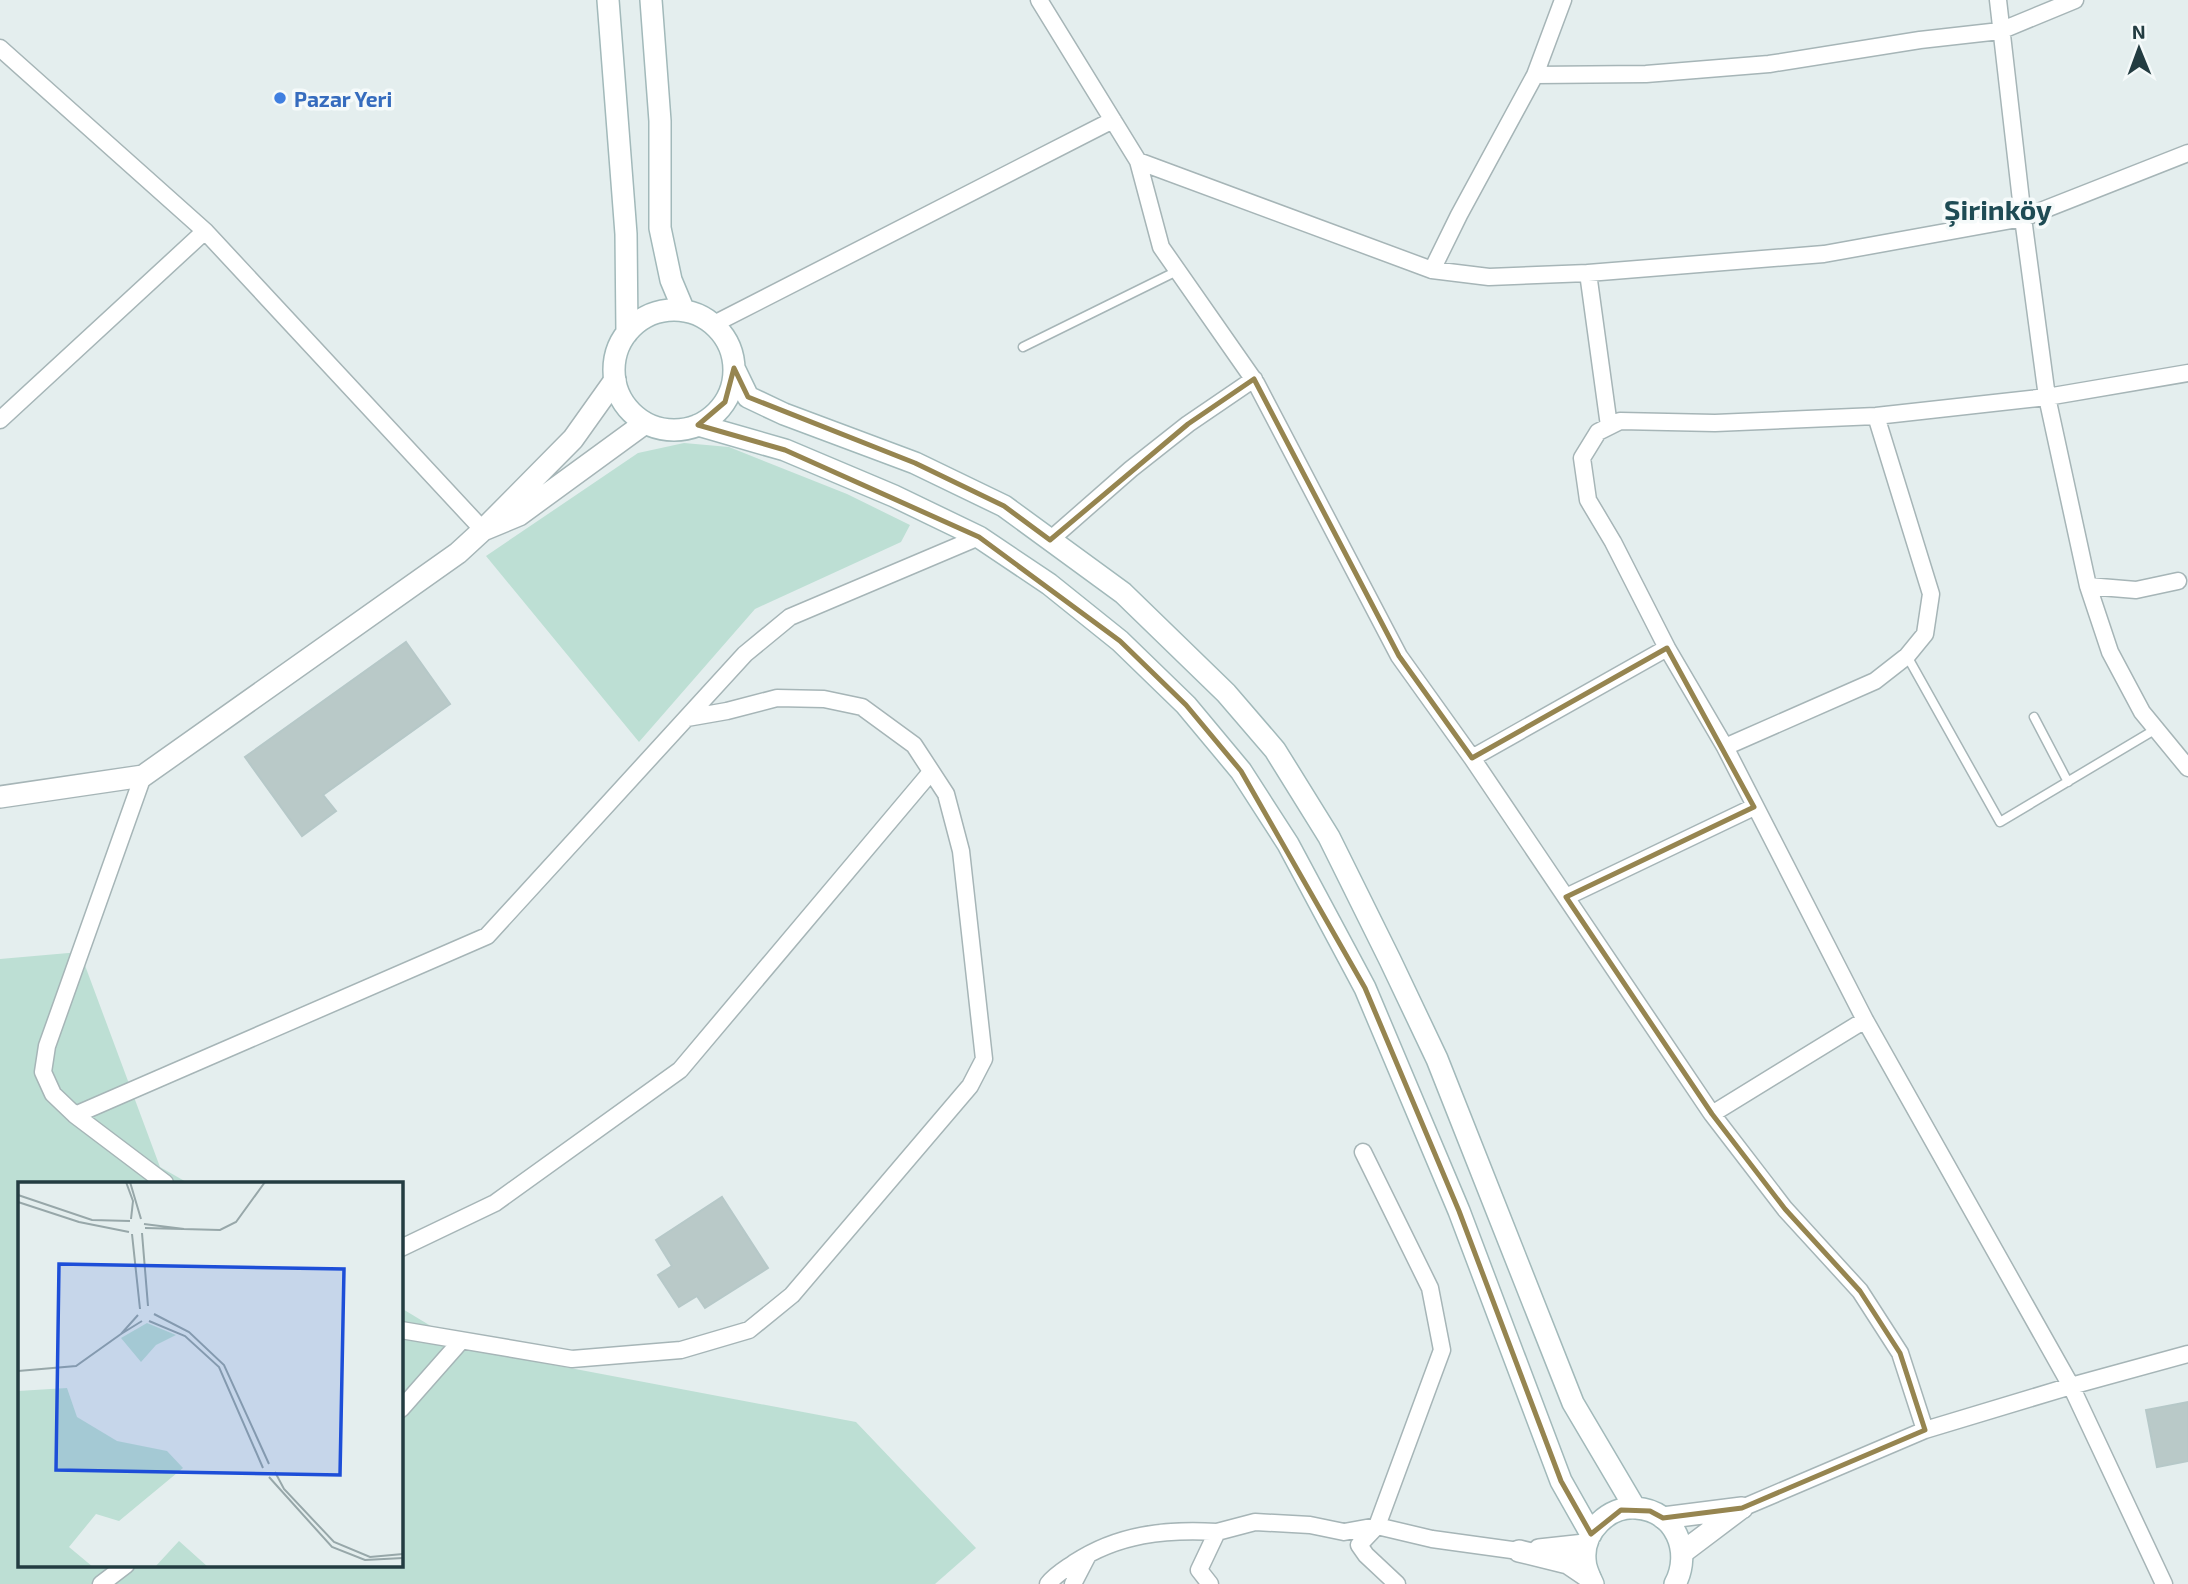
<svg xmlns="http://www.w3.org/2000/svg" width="2188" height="1584" font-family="'Exo 2',sans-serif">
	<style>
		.green { fill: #bddfd4 }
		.building { fill: #b9c9c8; stroke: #b6c8c8; stroke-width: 2 }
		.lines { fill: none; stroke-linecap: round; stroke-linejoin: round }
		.service-casing { stroke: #a6b5b7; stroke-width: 11 }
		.minor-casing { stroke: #a6b5b7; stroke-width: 19 }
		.tertiary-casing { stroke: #a6b5b7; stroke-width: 24 }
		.secondary-casing { stroke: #a2b9ba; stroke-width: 24 }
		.service { stroke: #fff; stroke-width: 8 }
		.minor { stroke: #fff; stroke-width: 16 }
		.tertiary { stroke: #fff; stroke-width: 21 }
		.secondary { stroke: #fff; stroke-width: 21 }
		.marked { fill: none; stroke: #968550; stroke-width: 5; stroke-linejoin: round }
		.shop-dot { fill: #3f7fe0; stroke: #f5fafa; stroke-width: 2.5 }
		.labels { text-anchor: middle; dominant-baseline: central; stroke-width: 7; stroke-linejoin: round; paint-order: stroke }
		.shop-label { font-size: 21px; font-weight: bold; fill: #366cbe; stroke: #f5fafa; text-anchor: start }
		.district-label { font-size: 28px; font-weight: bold; fill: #1e4b54; stroke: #f5fafa }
		.inset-road { fill: none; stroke: #97a7a9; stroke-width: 2 }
		.view { fill: #1d4ed8; fill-opacity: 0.15; stroke: #1d4ed8; stroke-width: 3.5 }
		.inset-edge { fill: none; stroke: #233c41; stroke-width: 3.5 }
	</style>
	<rect width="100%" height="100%" fill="#e4eeee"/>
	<path class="green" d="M 684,443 L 729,447 L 847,494 L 910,525 L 901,542 L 755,609 L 639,742 L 486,556 L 638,453 Z
		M 80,952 L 160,1167 L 188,1183 L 19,1183 L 19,1565 L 401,1565 L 401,1308 L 469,1349 L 856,1422 L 976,1548 L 935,1584 L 0,1584 L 0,959 Z"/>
	<path class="building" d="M 406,642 L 450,704 L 323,795 L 336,811 L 302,836 L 245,757 Z
		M 722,1197 L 768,1268 L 705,1308 L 697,1296 L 679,1307 L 658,1275 L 672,1266 L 656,1240 Z
		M 2188,1402 L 2188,1461 L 2157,1467 L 2146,1410 Z"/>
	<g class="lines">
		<defs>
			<path id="service" d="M 1023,347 L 1177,271
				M 1907,656 L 2000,822 L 2156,729
				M 2034,717 L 2068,782"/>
			<path id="minor" d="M 1039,0 L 1138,161 L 1161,247 L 1256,383 L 1399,656 L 1472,758 L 1712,1114 L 1785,1209 L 1860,1291 L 1900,1353 L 1925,1430
				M 1998,0 L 2023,218 L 2047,397 L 2088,586 L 2110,652 L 2142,712 L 2188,768
				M 0,48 L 205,231 L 483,530
				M 1535,75 L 1646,74 L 1769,64 L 1920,40 L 2000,31 L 2075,0
				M 1138,161 L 1432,270 L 1489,277 L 1588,273 L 1824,254 L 2023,218 L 2188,153
				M 1432,270 L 1459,215 L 1535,75 L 1563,0
				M 1588,273 L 1609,426
				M 712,325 L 1113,120
				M 0,420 L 205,231
				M 1050,540 L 1131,469 L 1188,424 L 1254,379
				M 2088,586 L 2136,590 L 2178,581
				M 1725,747 L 1875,681 L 1907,656 L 1925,634 L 1931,594 L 1876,416
				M 1472,758 L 1667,648
				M 143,776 L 47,1046 L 43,1072 L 53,1094 L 75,1115 L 165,1183
				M 1566,897 L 1754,807
				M 1712,1114 L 1865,1020
				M 75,1115 L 487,936 L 745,654 L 790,617 L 979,537
				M 1363,1152 L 1430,1288 L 1442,1350 L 1377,1526 L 1359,1545 L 1366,1555 L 1397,1584
				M 401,1248 L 495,1203 L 680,1070 L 931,772
				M 401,1330 L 572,1359 L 681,1350 L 749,1330 L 792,1295 L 970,1086 L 984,1059 L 961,851 L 946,794 L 914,745 L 862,707 L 824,699 L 777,698 L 727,711 L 687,718
				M 401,1409 L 461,1341
				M 1742,1508 L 1925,1430 L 2071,1386 L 2188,1354
				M 101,1584 L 126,1565
				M 1048,1584 C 1055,1575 1064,1570 1074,1563 C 1118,1534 1165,1529 1217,1532
				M 1073,1584 L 1088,1555
				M 1210,1584 L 1199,1570 L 1217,1532 L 1255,1522 L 1310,1525 L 1344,1532 L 1377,1526 L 1432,1539 L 1519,1551
				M 2164,1584 L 2071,1386 L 1865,1020 L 1725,747 L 1667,648 L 1613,542 L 1588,500 L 1582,458 L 1598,432 L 1620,421 L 1715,423 L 1876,416 L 2047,397 L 2188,373"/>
			<path id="tertiary" d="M 615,380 L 573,439 L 483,530 L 519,515 L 645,423
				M 0,797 L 143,776 L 458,553 L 483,530
				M 1663,1518 L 1742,1508
				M 1539,1550 L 1585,1545
				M 1519,1551 L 1568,1563 L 1590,1578
				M 1683,1552 L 1740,1509"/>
			<path id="secondary" d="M 608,0 L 626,234 L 627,333
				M 651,0 L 660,121 L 660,228 L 671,280 L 684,311
				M614 370a60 60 0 1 1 120 0a60 60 0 1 1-120 0Z
				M 734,368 L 748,397 L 784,414 L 915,463 L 1004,506 L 1123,593 L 1226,693 L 1275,750 L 1329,837 L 1390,960 L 1437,1059 L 1573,1403 L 1635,1508
				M 698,425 L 785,450 L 894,496 L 979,537 L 1049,584 L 1120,641 L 1186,705 L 1241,771 L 1288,844 L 1365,988 L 1459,1211 L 1561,1481 L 1591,1534
				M 1593,1584 C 1589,1576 1585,1568 1585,1559 C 1583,1531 1609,1506 1636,1508 C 1676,1511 1692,1552 1675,1584"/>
		</defs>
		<use href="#service" class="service-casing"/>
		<use href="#minor" class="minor-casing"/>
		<use href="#tertiary" class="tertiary-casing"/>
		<use href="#secondary" class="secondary-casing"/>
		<use href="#service" class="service"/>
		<use href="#minor" class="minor"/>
		<use href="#tertiary" class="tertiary"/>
		<use href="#secondary" class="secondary"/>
	</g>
	<path class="marked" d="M 734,368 L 748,397 L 915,463 L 1004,506 L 1050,540 L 1188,424 L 1254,379 L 1399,656 L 1472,758 L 1667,648 L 1754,807 L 1566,897 L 1712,1114 L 1785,1209 L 1860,1291 L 1900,1353 L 1925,1430 L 1742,1508 L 1663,1518 L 1650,1511 L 1621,1510 L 1591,1534 L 1561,1481 L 1459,1211 L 1365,988 L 1241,771 L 1186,705 L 1120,641 L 979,537 L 785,450 L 698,425 L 725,402 Z"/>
	<circle class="shop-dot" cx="280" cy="98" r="7"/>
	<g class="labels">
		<g class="shop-label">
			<text x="294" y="98">Pazar Yeri</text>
		</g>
		<g class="district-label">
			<text x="1998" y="209">Şirinköy</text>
		</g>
	</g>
	<g transform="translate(18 1182)">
		<rect width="385" height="385" fill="#e4eeee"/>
		<path d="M 129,141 L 158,153 L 138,163 L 123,180 L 103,156 ZM 49,206 L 59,235 L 99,259 L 149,269 L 165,286 L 101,339 L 78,332 L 51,365 L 75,385 L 0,385 L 0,209 ZM 161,359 L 190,385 L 137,385 Z" fill="#bddfd4"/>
		<path class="inset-road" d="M 108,0 L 115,19 L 113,37M 112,0 L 123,37M 0,13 L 74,38 L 112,39M 0,20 L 61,40 L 111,50M 126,42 L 166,47M 127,46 L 202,48 L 218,40 L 247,0M 124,51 L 130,124M 114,52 L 122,127M 136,132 L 171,150 L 206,183 L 251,282M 120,133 L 103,152 L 124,139M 131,139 L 167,154 L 201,185 L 245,286M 0,189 L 58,184 L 103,152M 257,290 L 266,307 L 316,360 L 352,375 L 385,372M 251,295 L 314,365 L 347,378 L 385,376"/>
		<path class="view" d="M 41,82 L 326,87 L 322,293 L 38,288 Z"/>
		<rect width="385" height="385" class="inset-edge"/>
	</g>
	<g transform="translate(2139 49) rotate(359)" stroke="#f5fafa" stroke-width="5" paint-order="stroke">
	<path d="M0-5L12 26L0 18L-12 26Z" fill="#233c41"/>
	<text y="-10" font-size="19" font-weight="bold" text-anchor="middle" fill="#233c41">N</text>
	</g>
</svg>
